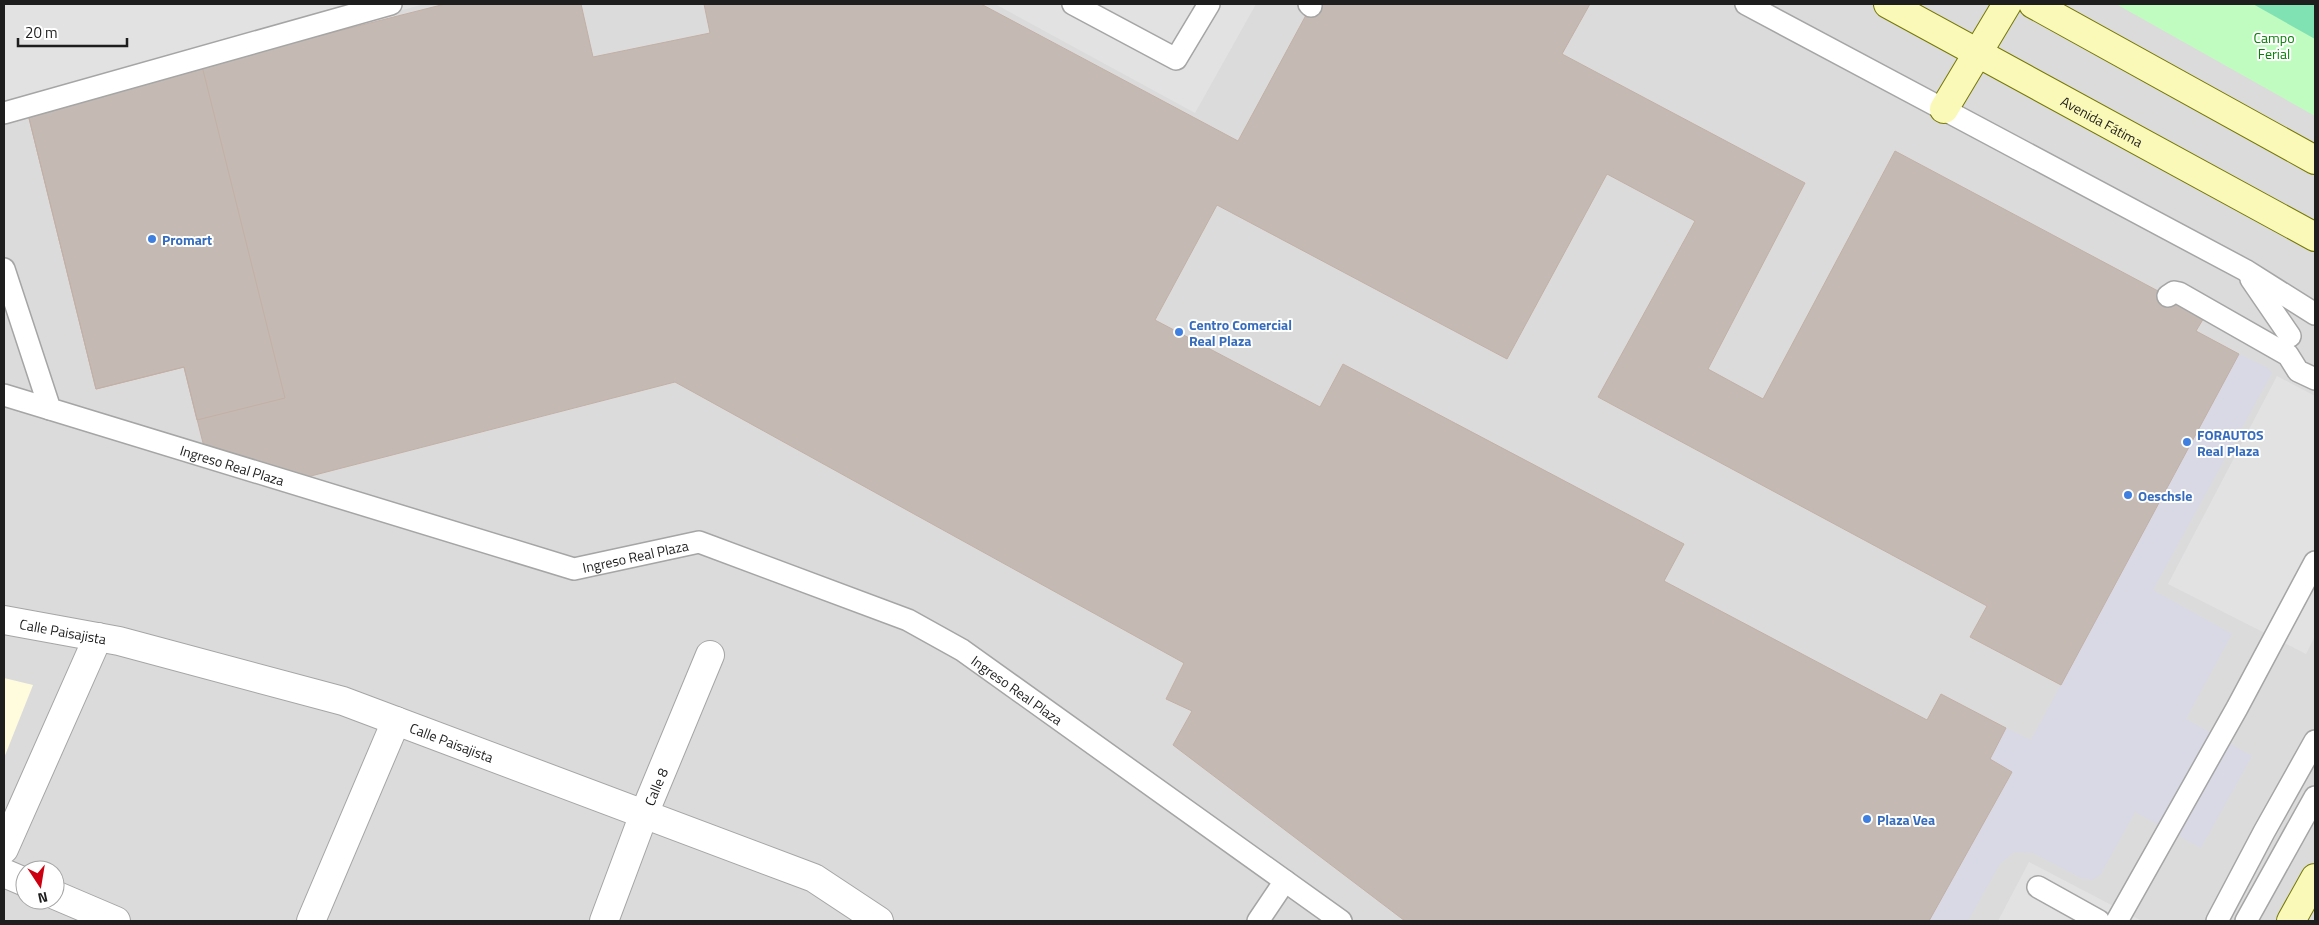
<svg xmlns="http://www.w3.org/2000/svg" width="2319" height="925" font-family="'Titillium Web',sans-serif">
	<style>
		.residential { fill: #dcdbdb; fill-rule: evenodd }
		.education { fill: #fffcde }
		.park { fill: #c0fbc0 }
		.pitch { fill: #80e1b3 }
		.parking { fill: #e2e2e2 }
		.plaza { fill: #d8d9e5 }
		.building { fill: #c4bab3; stroke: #c2b0a6 }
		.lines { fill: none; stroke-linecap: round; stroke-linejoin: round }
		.service-casing { stroke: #a5a5a5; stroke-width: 24 }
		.minor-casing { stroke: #a5a5a5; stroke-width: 30 }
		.secondary-casing { stroke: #767902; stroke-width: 30 }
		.service { stroke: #fff; stroke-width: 21 }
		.minor { stroke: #fff; stroke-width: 28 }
		.secondary { stroke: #fbf9b7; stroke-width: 28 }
		.shop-dot { fill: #3f7fe0; stroke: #fff; stroke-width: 2 }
		.labels { text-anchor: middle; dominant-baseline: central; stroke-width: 4; stroke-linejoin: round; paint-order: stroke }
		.park-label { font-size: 14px; fill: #098009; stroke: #fff }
		.street-label { font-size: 14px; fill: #1e1e1e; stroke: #fff }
		.shop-label { font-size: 14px; font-weight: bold; fill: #366cbe; stroke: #fff; text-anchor: start }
	</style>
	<rect width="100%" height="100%" fill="#f0ebe4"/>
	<path class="residential" d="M 4,4 L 2315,4 L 2315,921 L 4,921 ZM 25,870 L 55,870 L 55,900 L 25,900 Z"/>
	<path class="education" d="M 4,678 L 33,685 L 4,758 Z"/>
	<path class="park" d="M 2116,4 L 2315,4 L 2315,116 Z"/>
	<path class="pitch" d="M 2253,4 L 2315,4 L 2315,39 Z"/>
	<path class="parking" d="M 4,4 L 425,4 L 4,114 Z
		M 995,4 L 1256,4 L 1195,113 Z
		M 2277,376 L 2315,396 L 2315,636 L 2306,654 L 2168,584 Z
		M 2029,862 L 2142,921 L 1998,921 Z"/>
	<path class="plaza" d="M 2239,354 L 2268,368 L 2272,373 L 2153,590 L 2232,634 L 2186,719 L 2252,756 L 2201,848 L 2135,812 L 2101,874 L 2092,880 L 2081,878 L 2033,853 L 2014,852 L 2000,864 L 1968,921 L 1929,921 L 2012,773 L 1990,759 L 2006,728 L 2031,740 Z"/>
	<path class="building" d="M 445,4 L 581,4 L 593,57 L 710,33 L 704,4 L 981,4 L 1238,141 L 1312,4 L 1590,4 L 1562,54 L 1805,183 L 1708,369 L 1763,399 L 1895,151 L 2205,316 L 2196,331 L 2239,354 L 2061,685 L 1970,637 L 1987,606 L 1598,397 L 1695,221 L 1607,174 L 1507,359 L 1217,205 L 1155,320 L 1320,407 L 1343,364 L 1684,544 L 1664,581 L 1927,720 L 1941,694 L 2006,728 L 1990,759 L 2012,772 L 1929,921 L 1405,921 L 1173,745 L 1192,711 L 1166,699 L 1184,663 L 675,382 L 307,477 L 204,447 L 184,367 L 96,389 L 27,110 Z
		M 202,66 L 285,398 L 197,420 L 184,367 L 96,389 L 27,110 Z"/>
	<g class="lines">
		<defs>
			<g id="service">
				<path d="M 1073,4 L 1176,59 L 1209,4"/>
				<path d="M 1309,4 L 1311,6"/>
				<path d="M 1746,4 L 2245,270 L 2315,314"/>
				<path d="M 4,113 L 391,4"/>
				<path id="s1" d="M 4,269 L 50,409 L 574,569 L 699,542 L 908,620 L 962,650 L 1341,921"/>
				<path d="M 2251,279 L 2290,336"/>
				<path d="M 2168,296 L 2174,292 L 2179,293 L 2288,355 L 2298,371 L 2315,379"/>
				<path d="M 4,395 L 50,409"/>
				<path d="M 2038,887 L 2099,921"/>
				<path d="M 1258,921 L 1285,881"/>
				<path d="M 2117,921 L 2237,708 L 2315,562"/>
				<path d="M 2217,921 L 2264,832 L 2315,741"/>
				<path d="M 2246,921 L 2315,797"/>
			</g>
			<g id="minor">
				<path id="s2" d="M 4,620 L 119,641 L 343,701 L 814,878 L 879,921"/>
				<path d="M 4,849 L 98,637"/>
				<path d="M 4,873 L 25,882"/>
				<path d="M 55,895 L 116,921"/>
				<path d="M 311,921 L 396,721"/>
				<path id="s3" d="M 604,921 L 644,814 L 710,655"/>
			</g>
			<g id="secondary">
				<path id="s4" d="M 1888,4 L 2315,237"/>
				<path d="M 2033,4 L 2315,160"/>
				<path d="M 1944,109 L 2007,4"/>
				<path d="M 2291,921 L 2315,878"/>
			</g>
		</defs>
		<use href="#service" class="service-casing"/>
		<use href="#minor" class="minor-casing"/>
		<use href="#secondary" class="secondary-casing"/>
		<use href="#service" class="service"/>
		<use href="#minor" class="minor"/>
		<use href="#secondary" class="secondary"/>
	</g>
	<g class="shop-dot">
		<circle cx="152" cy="239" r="5"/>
		<circle cx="1179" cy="332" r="5"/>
		<circle cx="2187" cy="442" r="5"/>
		<circle cx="2128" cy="495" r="5"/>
		<circle cx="1867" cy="819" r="5"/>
	</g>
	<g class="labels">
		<g class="park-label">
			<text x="2274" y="37">Campo<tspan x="2274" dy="16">Ferial</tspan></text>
		</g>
		<g class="street-label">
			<text stroke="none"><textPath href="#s4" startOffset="244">Avenida Fátima</textPath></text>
			<text stroke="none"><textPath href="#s1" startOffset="338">Ingreso Real Plaza</textPath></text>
			<text stroke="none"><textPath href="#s1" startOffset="758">Ingreso Real Plaza</textPath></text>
			<text stroke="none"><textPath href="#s2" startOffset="60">Calle Paisajista</textPath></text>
			<text stroke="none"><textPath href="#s1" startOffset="1176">Ingreso Real Plaza</textPath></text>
			<text stroke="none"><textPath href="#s2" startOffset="465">Calle Paisajista</textPath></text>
			<text stroke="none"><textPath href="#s3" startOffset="144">Calle 8</textPath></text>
		</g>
		<g class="shop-label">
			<text x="162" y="239">Promart</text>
			<text x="1189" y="324">Centro Comercial<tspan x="1189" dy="16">Real Plaza</tspan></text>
			<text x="2197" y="434">FORAUTOS<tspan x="2197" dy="16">Real Plaza</tspan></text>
			<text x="2138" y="495">Oeschsle</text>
			<text x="1877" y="819">Plaza Vea</text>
		</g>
	</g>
	<rect width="2319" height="925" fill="none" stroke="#1e1e1e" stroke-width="10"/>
	<g transform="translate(40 885) rotate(168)"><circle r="24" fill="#ffffff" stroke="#a5a5a5"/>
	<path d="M0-4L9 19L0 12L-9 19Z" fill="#cd0011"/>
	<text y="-8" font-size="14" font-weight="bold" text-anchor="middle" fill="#1e1e1e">N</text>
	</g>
	<path d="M18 38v8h109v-8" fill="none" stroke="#1e1e1e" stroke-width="2.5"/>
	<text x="25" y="38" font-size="15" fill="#1e1e1e" stroke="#ffffff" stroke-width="4" paint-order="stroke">20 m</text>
</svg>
